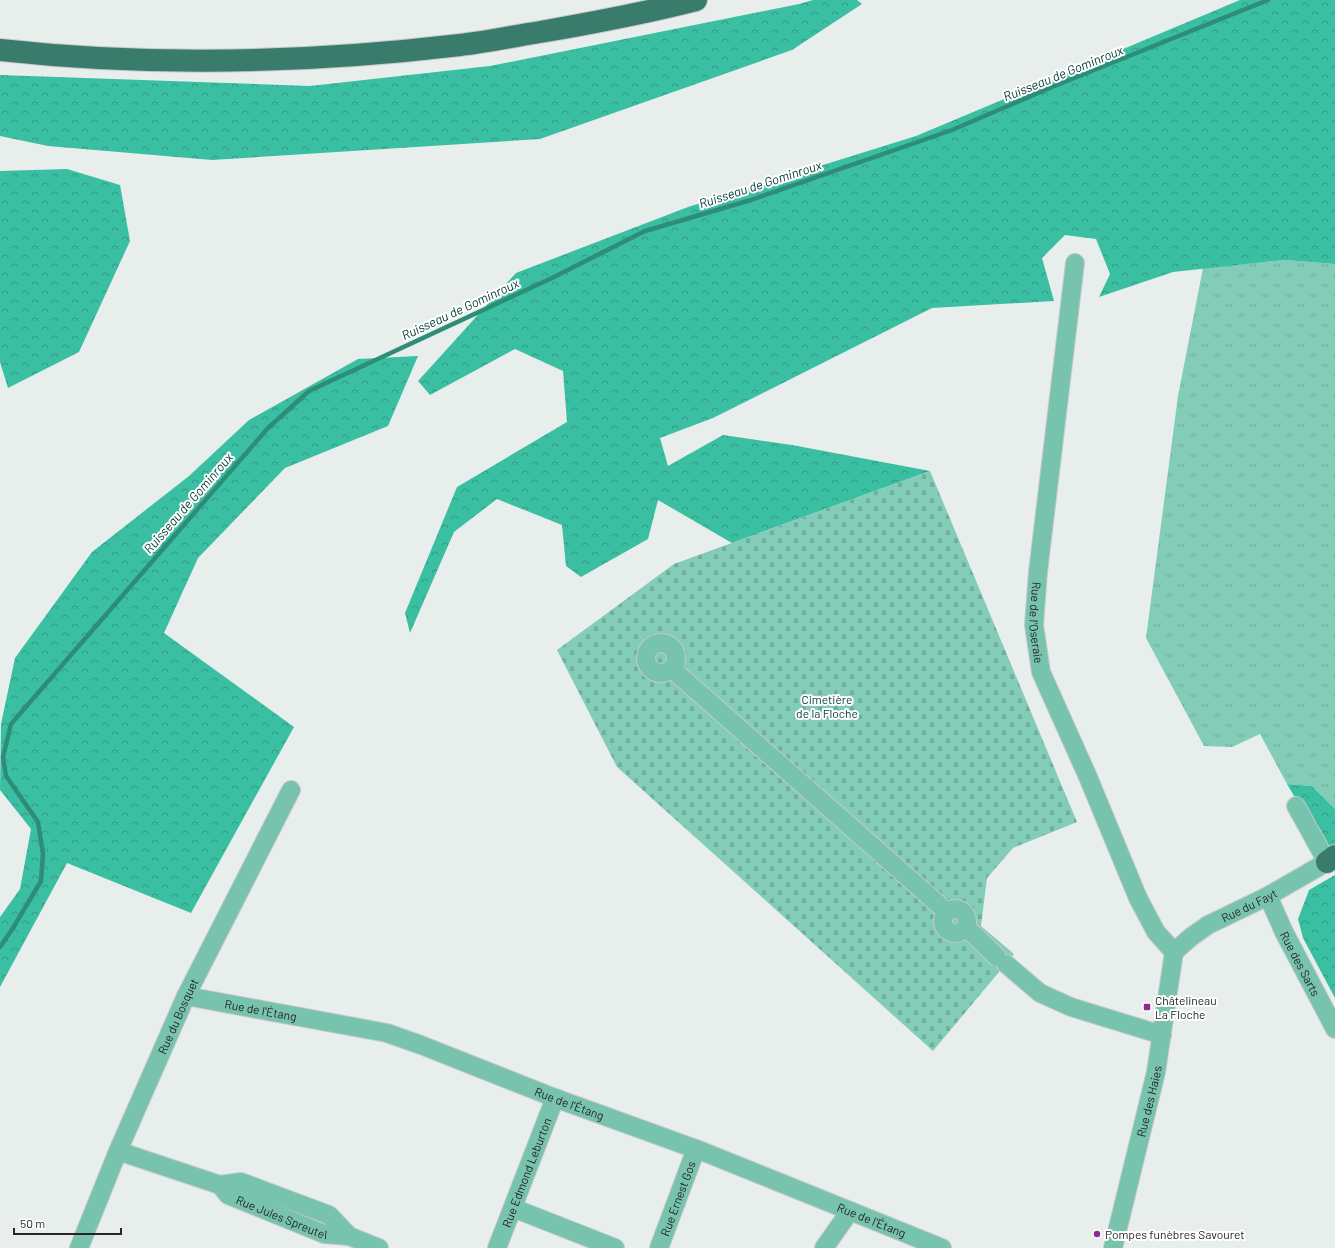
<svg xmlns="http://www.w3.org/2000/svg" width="1335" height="1248" font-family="Barlow,sans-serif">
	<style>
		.grass { fill: url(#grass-tufts) }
		.forest { fill: url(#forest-crowns) }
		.cemetery { fill: url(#cemetery-stones) }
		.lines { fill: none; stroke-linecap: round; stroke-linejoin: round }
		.stream { stroke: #2e8d79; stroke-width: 4.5 }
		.minor-casing { stroke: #c5cac8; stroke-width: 20 }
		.highway-casing { stroke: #c5cac8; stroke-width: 24 }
		.minor { stroke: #77c3ae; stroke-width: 18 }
		.highway { stroke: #3a7c6b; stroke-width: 22 }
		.poi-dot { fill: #8c2b93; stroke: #fff; stroke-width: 1.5 }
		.labels { text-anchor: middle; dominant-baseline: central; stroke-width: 4; stroke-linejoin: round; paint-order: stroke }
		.street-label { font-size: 12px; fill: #252726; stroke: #fff }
		.park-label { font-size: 12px; fill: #003c31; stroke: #fff }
		.poi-label { font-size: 12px; fill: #252726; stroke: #fff; text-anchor: start }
		.water-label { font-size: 13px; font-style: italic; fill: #054135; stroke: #fff }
	</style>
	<defs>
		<pattern id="grass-tufts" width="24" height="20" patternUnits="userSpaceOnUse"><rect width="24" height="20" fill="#82ccb8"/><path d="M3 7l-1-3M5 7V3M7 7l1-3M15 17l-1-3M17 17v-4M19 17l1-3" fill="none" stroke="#70af9e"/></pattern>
		<pattern id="forest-crowns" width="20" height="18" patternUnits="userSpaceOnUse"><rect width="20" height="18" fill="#3bbfa2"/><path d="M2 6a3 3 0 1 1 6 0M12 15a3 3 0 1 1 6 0" fill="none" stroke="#319b84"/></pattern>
		<pattern id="cemetery-stones" width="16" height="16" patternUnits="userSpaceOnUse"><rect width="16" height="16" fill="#82ccb8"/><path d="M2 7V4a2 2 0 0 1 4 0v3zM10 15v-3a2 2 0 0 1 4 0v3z" fill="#70af9e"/></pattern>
	</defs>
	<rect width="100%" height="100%" fill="#e8eeec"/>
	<path class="grass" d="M 1284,260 L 1335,264 L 1335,809 L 1312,786 L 1287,784 L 1260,734 L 1232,747 L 1204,746 L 1146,638 L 1178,396 L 1203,268 Z"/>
	<path class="forest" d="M 813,0 L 857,0 L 862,4 L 792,50 L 540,139 L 212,160 L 48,146 L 0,136 L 0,75 L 310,86 L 490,66 L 799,4 Z
		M 1240,0 L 1335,0 L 1335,264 L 1284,260 L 1173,272 L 1099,297 L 1110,274 L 1096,239 L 1065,235 L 1042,258 L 1054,301 L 932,308 L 713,418 L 660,438 L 668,466 L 723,435 L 792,445 L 930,471 L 732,543 L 658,500 L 648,539 L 581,577 L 566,566 L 562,525 L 497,499 L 454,532 L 410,633 L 405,613 L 457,487 L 567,422 L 563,371 L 515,349 L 430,395 L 418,381 L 516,273 L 688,207 L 916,136 Z
		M 67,169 L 120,185 L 130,241 L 79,352 L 8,388 L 0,362 L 0,171 Z
		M 418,356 L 388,426 L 285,468 L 198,558 L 164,633 L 294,727 L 191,913 L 67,863 L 0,987 L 0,917 L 20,889 L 31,829 L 0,790 L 1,724 L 15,658 L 92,552 L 189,476 L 249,420 L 358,359 Z
		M 1287,784 L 1312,786 L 1335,809 L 1335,844 L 1326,850 Z
		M 1335,875 L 1335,998 L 1303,938 L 1298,919 L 1309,890 Z"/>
	<path class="cemetery" d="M 930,471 L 1077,822 L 1013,848 L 987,878 L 981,926 L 1014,954 L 933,1051 L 617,767 L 557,650 L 674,564 Z"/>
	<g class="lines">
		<path class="stream" d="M 0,947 L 13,928 L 41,881 L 43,854 L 38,822 L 6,776 L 3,757 L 11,724 L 268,428 L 309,391 L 554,277 L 645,231 L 751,200 L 952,130 L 1052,87 L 1268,0"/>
		<defs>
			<g id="minor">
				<path id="s1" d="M 1075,263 L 1038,572 L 1034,625 L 1041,672 L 1088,777 L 1138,898 L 1156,932 L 1174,952"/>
				<circle cx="661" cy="658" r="15"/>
				<path d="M 672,669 L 947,912"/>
				<path id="s2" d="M 1268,896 L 1284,932 L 1335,1029"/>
				<circle cx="955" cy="921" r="12"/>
				<path d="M 966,927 L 997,957"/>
				<path id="s3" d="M 1174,952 L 1191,937 L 1208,925 L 1268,896 L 1327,862 L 1296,806"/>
				<path d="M 1006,964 L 1040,993 L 1071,1007 L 1162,1035"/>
				<path id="s4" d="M 186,996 L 387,1033 L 421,1045 L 555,1098 L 704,1152 L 942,1248"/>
				<path d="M 118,1151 L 220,1185 L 241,1182 L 329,1215 L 349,1236"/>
				<path id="s5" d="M 220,1185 L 228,1195 L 324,1234 L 349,1236 L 379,1248"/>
				<path d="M 513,1208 L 615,1248"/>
				<path id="s6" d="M 79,1248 L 118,1151 L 186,996 L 291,790"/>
				<path id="s7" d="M 497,1248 L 555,1098"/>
				<path id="s8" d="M 659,1248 L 696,1149"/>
				<path d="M 824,1248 L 850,1211"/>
				<path id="s9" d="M 1113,1248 L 1156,1072 L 1174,952"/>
			</g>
			<path id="highway" d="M 0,50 C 153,67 307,63 460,45 C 487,42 514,36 540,32 C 592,23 645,13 696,0
				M 1327,862 L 1335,856"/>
		</defs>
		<use href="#minor" class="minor-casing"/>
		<use href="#highway" class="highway-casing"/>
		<use href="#minor" class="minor"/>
		<use href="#highway" class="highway"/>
	</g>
	<g class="poi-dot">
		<rect x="1143" y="1003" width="8" height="8" rx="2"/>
		<circle cx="1097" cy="1234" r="4"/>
	</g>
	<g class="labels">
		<g class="street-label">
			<text stroke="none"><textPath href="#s1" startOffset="362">Rue de l'Oseraie</textPath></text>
			<text stroke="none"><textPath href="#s3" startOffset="89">Rue du Fayt</textPath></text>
			<text stroke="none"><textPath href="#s2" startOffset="75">Rue des Sarts</textPath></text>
			<text stroke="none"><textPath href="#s4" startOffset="76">Rue de l'Étang</textPath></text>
			<text stroke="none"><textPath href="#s6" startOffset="252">Rue du Bosquet</textPath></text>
			<text stroke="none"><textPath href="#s9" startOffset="151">Rue des Haies</textPath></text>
			<text stroke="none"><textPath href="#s4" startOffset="400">Rue de l'Étang</textPath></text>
			<text stroke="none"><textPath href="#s7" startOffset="81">Rue Edmond Leburton</textPath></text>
			<text stroke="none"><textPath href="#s8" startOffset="53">Rue Ernest Gos</textPath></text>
			<text stroke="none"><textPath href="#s5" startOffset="71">Rue Jules Spreutel</textPath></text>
			<text stroke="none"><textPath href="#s4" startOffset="724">Rue de l'Étang</textPath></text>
		</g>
		<g class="park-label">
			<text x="827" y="699">Cimetière<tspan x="827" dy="14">de la Floche</tspan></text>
		</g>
		<g class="poi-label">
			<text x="1155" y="1000">Châtelineau<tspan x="1155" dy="14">La Floche</tspan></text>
			<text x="1105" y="1234">Pompes funèbres Savouret</text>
		</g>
		<g class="water-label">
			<text transform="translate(1063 73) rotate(-22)">Ruisseau de Gominroux</text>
			<text transform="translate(760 184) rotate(-18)">Ruisseau de Gominroux</text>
			<text transform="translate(460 309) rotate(-25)">Ruisseau de Gominroux</text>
			<text transform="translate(188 503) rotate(-49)">Ruisseau de Gominroux</text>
		</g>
	</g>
	<path d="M14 1228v6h107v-6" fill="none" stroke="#252726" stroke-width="2"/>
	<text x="20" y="1228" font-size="12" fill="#252726" stroke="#ffffff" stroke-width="3" paint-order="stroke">50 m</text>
</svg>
